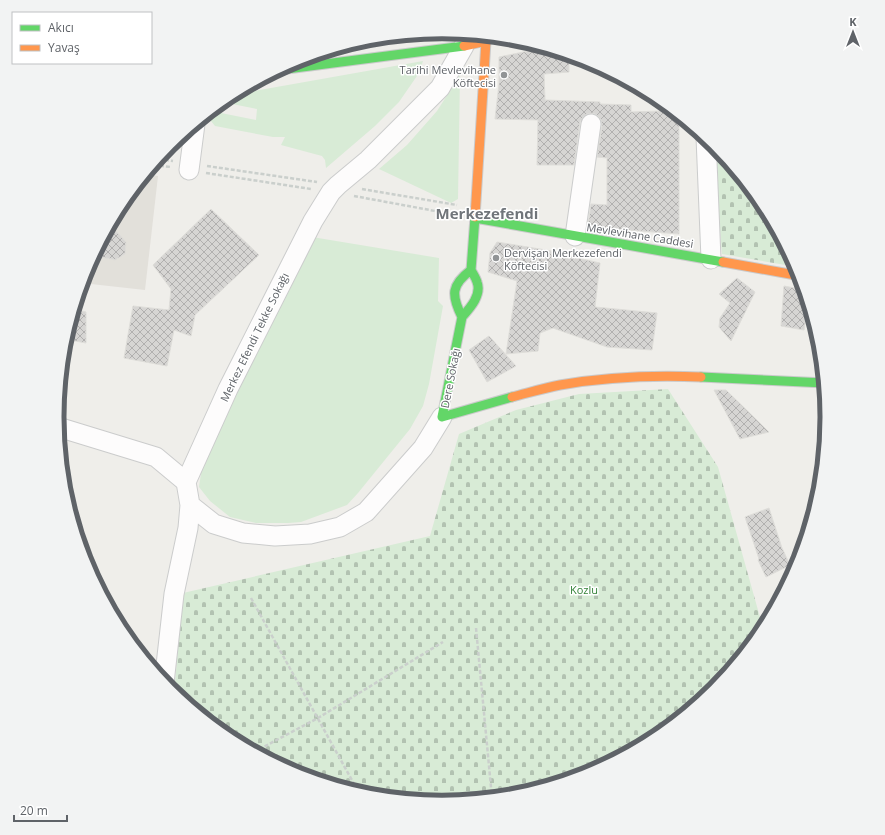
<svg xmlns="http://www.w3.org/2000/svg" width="885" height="835" font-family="'Open Sans',sans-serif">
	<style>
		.education { fill: #e2e0da }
		.green { fill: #d8ebd6 }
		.cemetery { fill: url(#cemetery-stones) }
		.building { fill: url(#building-cross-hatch); stroke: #deddd9 }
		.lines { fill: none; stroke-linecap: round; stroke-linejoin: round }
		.street-casing { stroke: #cbcccc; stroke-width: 21 }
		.fast-casing { stroke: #cacacb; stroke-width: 11 }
		.slow-casing { stroke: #cacacb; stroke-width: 11 }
		.path { stroke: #cacfcc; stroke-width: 2.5; stroke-dasharray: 4 2; stroke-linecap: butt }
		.street { stroke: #fdfcfc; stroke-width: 19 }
		.fast { stroke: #63d668; stroke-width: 9 }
		.slow { stroke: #ff974d; stroke-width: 9 }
		.poi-dot { fill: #919496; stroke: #fff; stroke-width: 1.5 }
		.labels { text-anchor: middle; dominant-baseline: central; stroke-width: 3; stroke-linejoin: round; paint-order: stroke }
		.poi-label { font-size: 11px; fill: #5f6368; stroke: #fff; text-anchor: end }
		.street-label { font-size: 11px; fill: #5f6368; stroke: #fff }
		.park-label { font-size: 11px; fill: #348238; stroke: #fff }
		.district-label { font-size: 15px; font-weight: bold; fill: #70757a; stroke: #fff }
		.rim { fill: none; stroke: #5f6368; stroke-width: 5 }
	</style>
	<defs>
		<pattern id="cemetery-stones" width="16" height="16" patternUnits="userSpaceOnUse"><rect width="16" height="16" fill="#d8ebd6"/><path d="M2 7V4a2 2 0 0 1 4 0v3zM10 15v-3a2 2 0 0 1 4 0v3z" fill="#b2c2b1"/></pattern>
		<pattern id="building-cross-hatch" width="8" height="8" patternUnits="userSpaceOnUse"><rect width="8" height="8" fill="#d6d5d3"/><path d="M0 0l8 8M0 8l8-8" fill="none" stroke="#b1b0af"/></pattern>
	</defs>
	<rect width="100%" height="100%" fill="#efeeea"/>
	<path class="education" d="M 146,174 L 158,176 L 145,290 L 82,283 L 86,270 L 122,203 Z"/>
	<path class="green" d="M 423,61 L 419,73 L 399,102 L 375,126 L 326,168 L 325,160 L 322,156 L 281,145 L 285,137 L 273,137 L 215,126 L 211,121 L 208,114 L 211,111 L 256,120 L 257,109 L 222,102 L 232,95 Z
		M 460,75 L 458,199 L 451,203 L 379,169 L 407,145 L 437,111 Z
		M 312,237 L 439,258 L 438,301 L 443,306 L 429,384 L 423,406 L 410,429 L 358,493 L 347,505 L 301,522 L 288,523 L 256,523 L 230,517 L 210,501 L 199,487 L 202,467 Z"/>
	<path class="cemetery" d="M 713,143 L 763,204 L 797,267 L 722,254 Z
		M 668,389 L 718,467 L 763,628 L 740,660 L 715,690 L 656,738 L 590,774 L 517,796 L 442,803 L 367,796 L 295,774 L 228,738 L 174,693 L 183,593 L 430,536 L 459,434 L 516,410 L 579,394 Z"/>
	<path class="building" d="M 532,44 L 569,55 L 569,72 L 544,74 L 545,100 L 600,102 L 600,104 L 631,105 L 631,112 L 662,111 L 663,102 L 679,115 L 679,234 L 602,228 L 588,225 L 591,204 L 607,205 L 607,158 L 597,157 L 602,126 L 601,120 L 597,115 L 593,113 L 587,114 L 582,118 L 580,122 L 574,165 L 537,165 L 538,120 L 495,119 L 499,84 L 499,57 L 533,50 Z
		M 211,209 L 259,255 L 195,315 L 191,336 L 174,330 L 167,366 L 124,358 L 133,306 L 169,310 L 171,289 L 153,265 Z
		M 107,230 L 117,232 L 126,242 L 125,254 L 115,260 L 102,257 L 97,249 Z
		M 497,242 L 552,251 L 552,252 L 600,263 L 595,307 L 657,313 L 652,350 L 607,347 L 553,328 L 540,333 L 538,351 L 506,354 L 517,281 L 488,272 L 490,253 Z
		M 737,278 L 755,292 L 731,341 L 719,327 L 720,318 L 730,303 L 719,294 Z
		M 784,286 L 805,290 L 808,301 L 804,330 L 781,326 Z
		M 74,309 L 86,312 L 86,343 L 65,339 Z
		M 489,336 L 516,366 L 487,382 L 469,350 Z
		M 714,390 L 726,390 L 769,432 L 740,439 Z
		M 769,508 L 782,548 L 790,565 L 766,577 L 758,560 L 759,559 L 745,517 Z"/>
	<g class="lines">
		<defs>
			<path id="street" d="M 706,137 L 711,259
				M 189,170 L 195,124
				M 575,236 L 591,124
				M 58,427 L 156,457 L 186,482
				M 190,505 L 214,524 L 243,533 L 275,536 L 310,534 L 340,527 L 366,512 L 423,448 L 442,417
				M 164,683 L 174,594 L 188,528 L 190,505 L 186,482 L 228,389 L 313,221 L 331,192 L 338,185 L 368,160 L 440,88 L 464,46"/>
			<path id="fast" d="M 279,70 L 464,46
				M 475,217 L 471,270 C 451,285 451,295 462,317 L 442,417 L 512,397
				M 475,218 L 723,262
				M 462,317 C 470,308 482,295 477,282 C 476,278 473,274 471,270
				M 701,377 L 825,383"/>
			<path id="slow" d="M 464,46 L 486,41 L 475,217
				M 723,262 L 801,276
				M 512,397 C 528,393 544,388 560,385 C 606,377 654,375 701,377"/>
		</defs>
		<use href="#street" class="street-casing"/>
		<use href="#fast" class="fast-casing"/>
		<use href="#slow" class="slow-casing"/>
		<path class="path" d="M 159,159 L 173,161
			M 154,165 L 171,167
			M 207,166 L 317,182
			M 206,173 L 311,189
			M 362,189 L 457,205
			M 354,196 L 457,215
			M 251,598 L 359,793
			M 476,628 L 492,798
			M 254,752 L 318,718 L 443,642"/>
		<use href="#street" class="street"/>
		<use href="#fast" class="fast"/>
		<use href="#slow" class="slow"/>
	</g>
	<g class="poi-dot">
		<circle cx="504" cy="75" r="4"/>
		<circle cx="496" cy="258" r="4"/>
	</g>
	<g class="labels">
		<g class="poi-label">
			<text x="496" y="69">Tarihi Mevlevihane<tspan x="496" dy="13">Köftecisi</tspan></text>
			<text x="504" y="252" text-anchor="start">Dervişan Merkezefendi<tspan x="504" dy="13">Köftecisi</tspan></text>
		</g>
		<g class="street-label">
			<text transform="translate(640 235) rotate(9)">Mevlevihane Caddesi</text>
			<text transform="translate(254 337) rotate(-64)">Merkez Efendi Tekke Sokağı</text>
			<text transform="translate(450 378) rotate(-79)">Dere Sokağı</text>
		</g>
		<g class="park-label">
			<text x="584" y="589">Kozlu</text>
		</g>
		<g class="district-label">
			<text x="487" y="213">Merkezefendi</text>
		</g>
	</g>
	<path d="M0 0H885V835H0ZM64 417a378 378 0 1 1 756 0a378 378 0 1 1-756 0Z" fill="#f2f3f3" fill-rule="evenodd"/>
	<path class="rim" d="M64 417a378 378 0 1 1 756 0a378 378 0 1 1-756 0Z"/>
	<rect x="12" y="12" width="140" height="52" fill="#ffffff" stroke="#bfc1c3"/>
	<rect x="20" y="25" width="20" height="6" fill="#63d668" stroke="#bfc1c3"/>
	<text x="48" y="32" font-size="12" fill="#5f6368">Akıcı</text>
	<rect x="20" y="45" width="20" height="6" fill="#ff974d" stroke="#bfc1c3"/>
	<text x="48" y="52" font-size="12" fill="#5f6368">Yavaş</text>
	<g transform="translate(853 32)" stroke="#ffffff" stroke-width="3" paint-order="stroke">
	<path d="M0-3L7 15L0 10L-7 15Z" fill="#5f6368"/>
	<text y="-6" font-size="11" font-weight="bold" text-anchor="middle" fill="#5f6368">K</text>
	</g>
	<path d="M14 815v6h53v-6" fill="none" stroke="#5f6368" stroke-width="2"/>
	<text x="20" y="815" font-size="12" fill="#5f6368" stroke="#ffffff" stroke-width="3" paint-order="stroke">20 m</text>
</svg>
